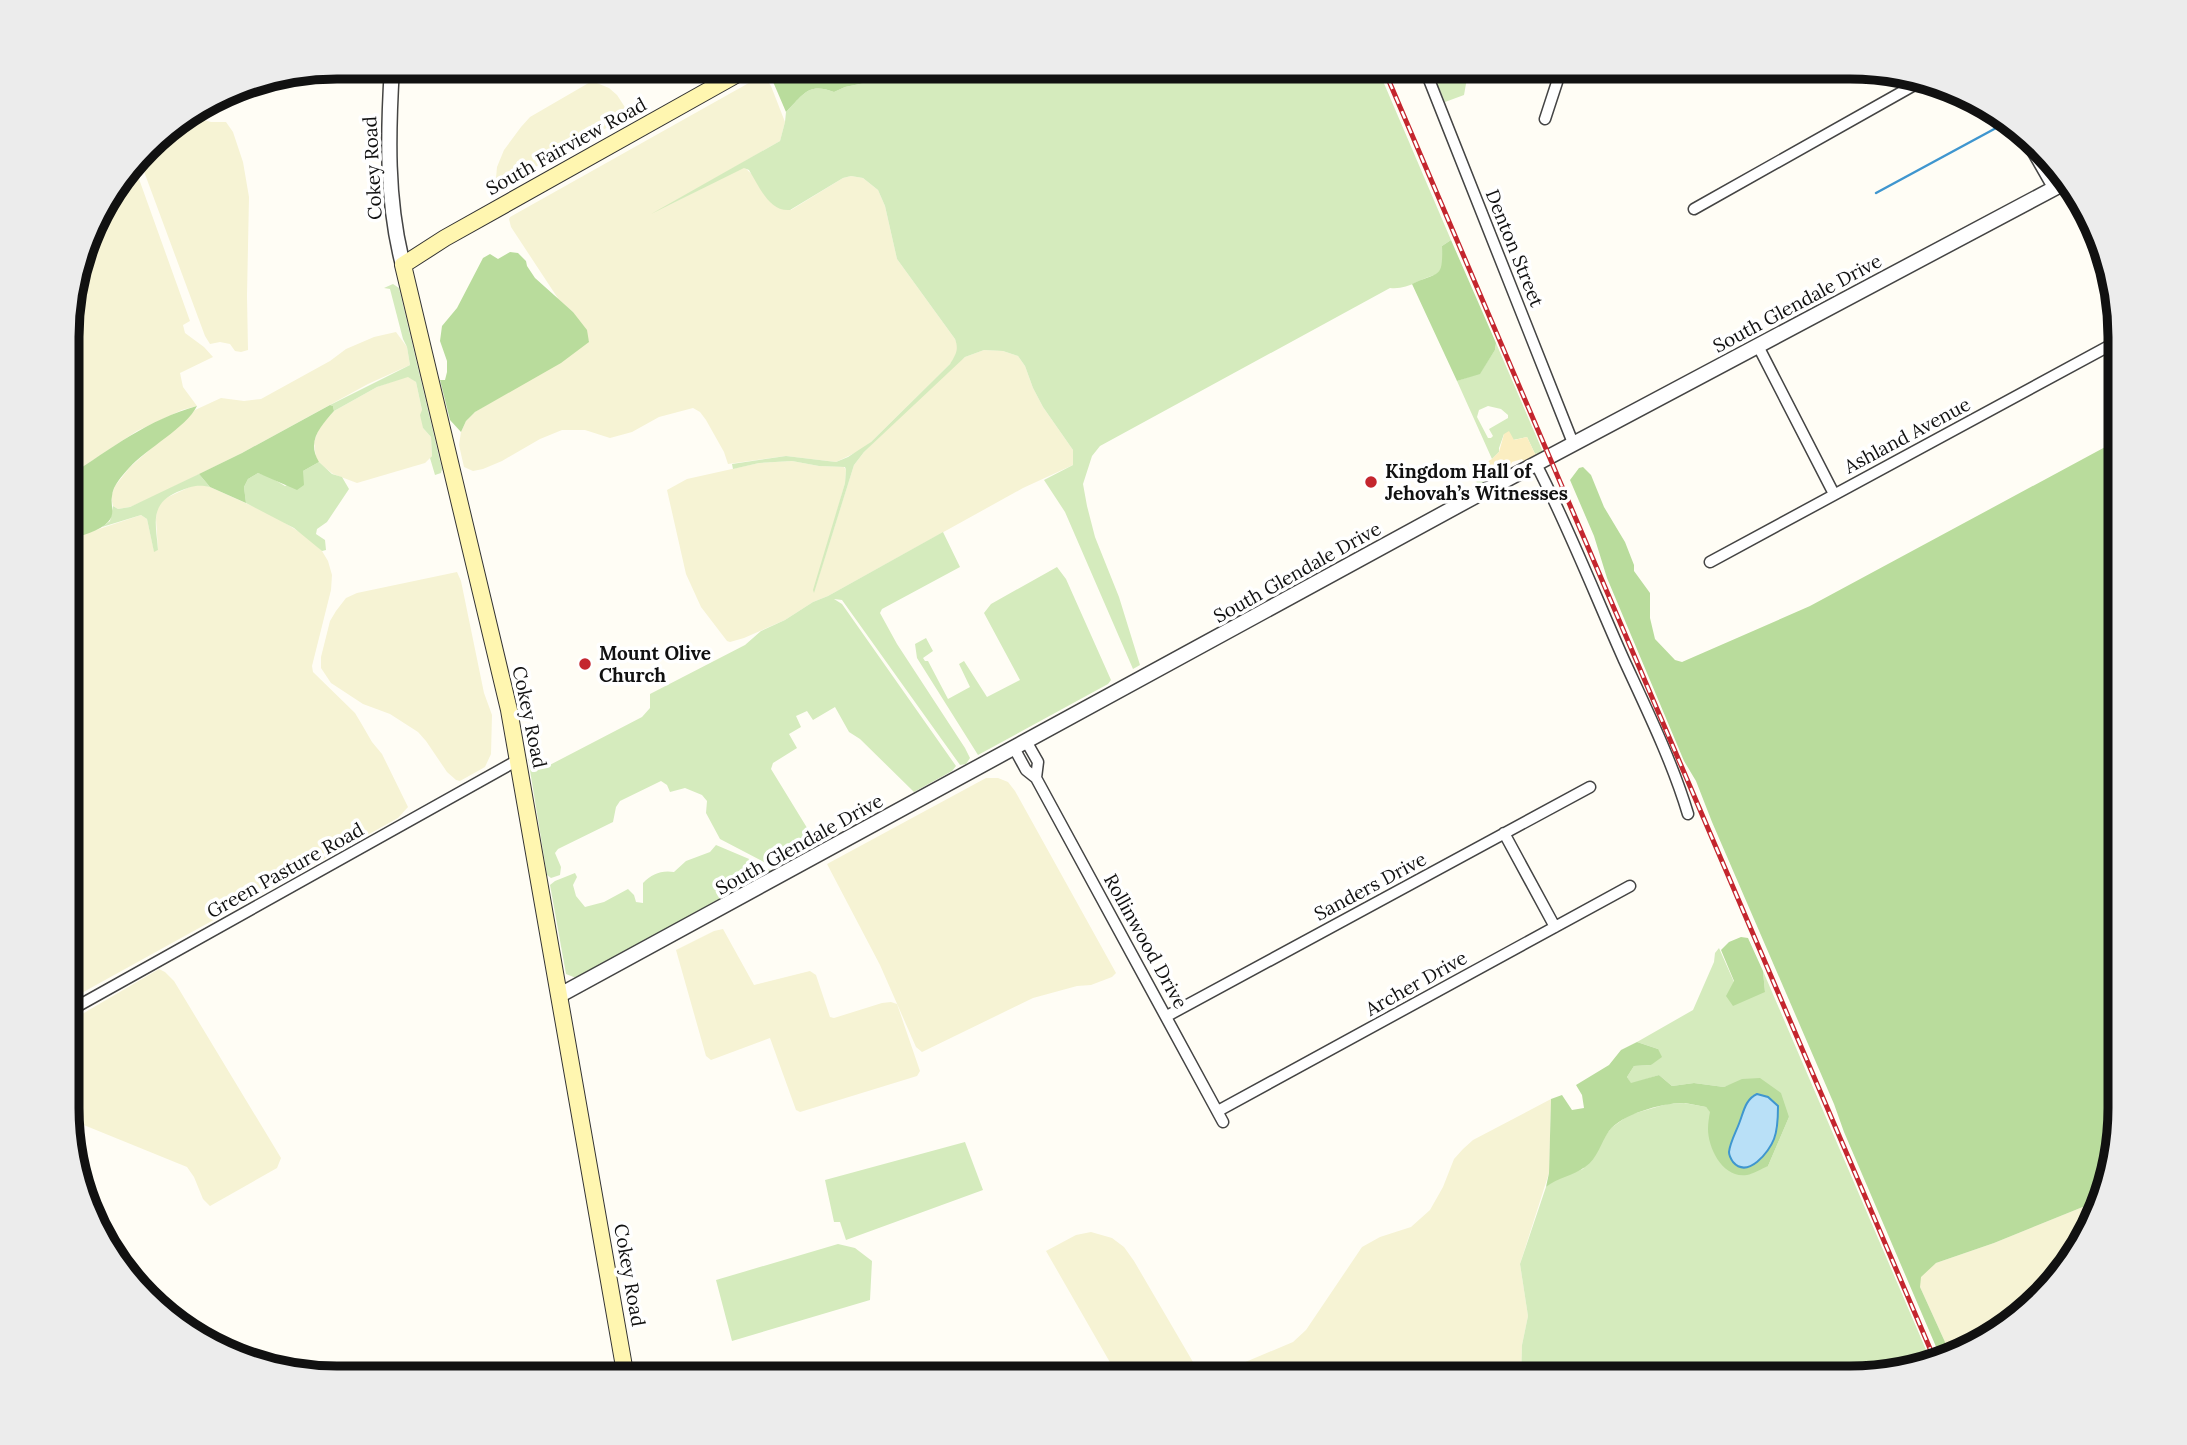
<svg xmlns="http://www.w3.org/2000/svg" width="2187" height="1445" font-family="Lora,serif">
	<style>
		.farmland { fill: #f6f3d4 }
		.green { fill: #d5ebbd; fill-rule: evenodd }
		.forest { fill: #b9dc9c; fill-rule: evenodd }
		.sand { fill: #fbeec1 }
		.water { fill: #b9e0f7; stroke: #3f96cf; stroke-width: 2 }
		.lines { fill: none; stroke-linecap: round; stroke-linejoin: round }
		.stream { stroke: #3f96cf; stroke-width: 2.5 }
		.minor-casing { stroke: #444; stroke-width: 13 }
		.tertiary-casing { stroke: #444; stroke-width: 17 }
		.secondary-casing { stroke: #333; stroke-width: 18 }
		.minor { stroke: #fff; stroke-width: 10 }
		.tertiary { stroke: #fff; stroke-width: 14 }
		.secondary { stroke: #fff6b0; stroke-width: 16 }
		.rail-casing { stroke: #c4262e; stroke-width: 5 }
		.rail { stroke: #fff; stroke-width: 2.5; stroke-dasharray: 8; stroke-linecap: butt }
		.poi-dot { fill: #c4262e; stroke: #fff; stroke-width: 2.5 }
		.labels { text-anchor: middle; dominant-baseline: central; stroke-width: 7; stroke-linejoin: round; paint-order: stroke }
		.street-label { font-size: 19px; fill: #111; stroke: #fff }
		.poi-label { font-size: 19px; font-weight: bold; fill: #111; stroke: #fff; text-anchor: start }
		.rim { fill: none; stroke: #111; stroke-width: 9 }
	</style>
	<rect width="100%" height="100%" fill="#fffdf5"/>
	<path class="farmland" d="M 763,75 L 771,86 L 785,122 L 780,141 L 667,206 L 744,167 L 791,210 L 843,178 L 851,176 L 863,178 L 878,190 L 885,206 L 897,259 L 955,339 L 958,347 L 957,354 L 950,364 L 871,442 L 861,450 L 836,462 L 786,456 L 728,464 L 724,452 L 706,420 L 700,412 L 693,408 L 659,417 L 632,432 L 610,438 L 585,430 L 562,430 L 540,439 L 502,461 L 483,469 L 473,471 L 464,467 L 459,445 L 461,432 L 466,421 L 475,412 L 589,341 L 573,312 L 559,300 L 511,227 L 509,219 L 510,217 Z
		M 592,81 L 609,88 L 617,95 L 630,115 L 502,185 L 496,178 L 497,167 L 504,150 L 521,127 L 530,117 Z
		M 191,113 L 197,118 L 211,122 L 226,122 L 233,132 L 243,162 L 249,197 L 247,296 L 248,350 L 241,352 L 235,351 L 230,344 L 220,342 L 210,344 L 205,336 L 139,158 L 158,134 Z
		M 134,165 L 190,321 L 183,325 L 185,333 L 204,347 L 213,357 L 180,373 L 183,387 L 197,406 L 182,410 L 137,431 L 69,476 L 69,301 L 95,217 Z
		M 396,332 L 407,347 L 410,365 L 368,384 L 242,453 L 155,496 L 130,507 L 118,509 L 113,506 L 111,497 L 115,486 L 130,467 L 195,410 L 221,398 L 244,401 L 261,399 L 330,361 L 346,349 L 374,337 Z
		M 984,350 L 1003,351 L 1018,356 L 1025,366 L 1033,388 L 1043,407 L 1073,450 L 1073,465 L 1023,488 L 828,596 L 813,602 L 785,620 L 744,638 L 730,642 L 727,641 L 701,607 L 686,574 L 667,490 L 687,479 L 759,463 L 792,461 L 819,466 L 844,467 L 846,470 L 845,483 L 814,592 L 854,465 L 864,452 L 951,368 L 965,357 Z
		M 408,376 L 416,382 L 422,410 L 423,428 L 431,437 L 432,456 L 425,463 L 357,483 L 333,474 L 323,466 L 316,459 L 314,442 L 319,428 L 334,411 L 377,387 Z
		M 199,484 L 210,487 L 274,516 L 309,538 L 322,551 L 328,561 L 332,575 L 331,590 L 312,666 L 313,672 L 355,713 L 361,723 L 372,742 L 382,754 L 408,807 L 398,818 L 69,1000 L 69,539 L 141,515 L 147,519 L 154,551 L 158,550 L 156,519 L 157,507 L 166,498 L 194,485 Z
		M 457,572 L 461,581 L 484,693 L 492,715 L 491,754 L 485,767 L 460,781 L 456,780 L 447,772 L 426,741 L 418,732 L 390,714 L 363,704 L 331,683 L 321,668 L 321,657 L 330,621 L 336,611 L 346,598 L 357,593 Z
		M 986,778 L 998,778 L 1008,782 L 1015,791 L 1116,973 L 1112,977 L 1091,985 L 1077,986 L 1033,998 L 922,1052 L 916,1047 L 880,965 L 827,864 Z
		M 723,929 L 754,985 L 810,971 L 816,975 L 830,1017 L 834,1018 L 882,1003 L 891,1002 L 897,1004 L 920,1071 L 917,1076 L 800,1112 L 796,1110 L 770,1038 L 711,1060 L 706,1056 L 676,950 L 714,931 Z
		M 159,969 L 165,972 L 174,981 L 281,1158 L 277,1168 L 210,1206 L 203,1199 L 194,1177 L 187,1167 L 69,1119 L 69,1033 L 77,1017 Z
		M 1551,1099 L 1549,1173 L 1520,1264 L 1528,1316 L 1522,1345 L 1521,1378 L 1119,1378 L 1046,1251 L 1076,1235 L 1091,1232 L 1112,1238 L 1124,1247 L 1134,1261 L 1200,1374 L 1210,1377 L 1293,1342 L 1306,1330 L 1362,1247 L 1380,1237 L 1411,1227 L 1430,1210 L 1443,1187 L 1454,1159 L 1463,1149 L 1473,1140 Z
		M 2105,1198 L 2075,1259 L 1985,1343 L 1950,1353 L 1920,1287 L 1920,1277 L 1929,1267 L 1936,1263 L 1994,1243 Z"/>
	<path class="green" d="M 940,67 L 1377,67 L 1451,240 L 1442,246 L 1443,266 L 1438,274 C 1420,278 1409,290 1390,288 L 1100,446 L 1092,456 L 1083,484 L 1087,506 L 1095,537 L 1119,597 L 1140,665 L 1133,669 L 1065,512 L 1044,480 L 1073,465 L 1073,450 L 1043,407 L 1033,388 L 1025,366 L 1018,356 L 1003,351 L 984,350 L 965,357 L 864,452 L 854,465 L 814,593 L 813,590 L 845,483 L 846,470 L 845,467 L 819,466 L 792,461 L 759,463 L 733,469 L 732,464 L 786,456 L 836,462 L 848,457 L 871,442 L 950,364 C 956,354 959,350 955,339 L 897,259 L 885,206 L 878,190 L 863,178 L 851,176 L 843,178 L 790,210 C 769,212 759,186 749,170 L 744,168 L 651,214 L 780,141 L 785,122 L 786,112 C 803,95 808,82 834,92 L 845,87 L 894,77 L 902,72 L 931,70 Z
		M 1430,67 L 1469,67 L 1464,95 L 1445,102 Z
		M 393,284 L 399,288 L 442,469 L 441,473 L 435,475 L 430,458 L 432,456 L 431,437 L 423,428 L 420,415 L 422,410 L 416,382 L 408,377 L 377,387 L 334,411 L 333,406 L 330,405 L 410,365 L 407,347 L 403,339 L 390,289 L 384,288 Z
		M 1496,343 L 1543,452 L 1535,454 L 1527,437 L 1513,440 L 1504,434 L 1499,448 L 1499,452 L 1492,459 L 1457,381 L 1480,373 L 1495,350 ZM 1488,406 L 1501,409 L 1508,415 L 1508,418 L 1489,429 L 1493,436 L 1491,438 L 1488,438 L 1477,417 L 1479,410 Z
		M 319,462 L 332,474 L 342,477 L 349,489 L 327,522 L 317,529 L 316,534 L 325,540 L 326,550 L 322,551 L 294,528 L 246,503 L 244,487 L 248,479 L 258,473 L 270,477 L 285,486 L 302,478 L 303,471 Z
		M 1496,467 L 1501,473 C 1497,480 1489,485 1480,485 L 1476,482 L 1482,477 L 1483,472 Z
		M 199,474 L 210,487 C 196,484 190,487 177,492 C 149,505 156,523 158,550 L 154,552 L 147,519 L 141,515 L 102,527 L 110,521 L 113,506 L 118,509 L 130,507 Z
		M 943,532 L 960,567 L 882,609 L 880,613 L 897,644 L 965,748 L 970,758 L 966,764 L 960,765 L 842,600 L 834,599 L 842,604 L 956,766 L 952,771 L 914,792 L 860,739 L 849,732 L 835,707 L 813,720 L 807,711 L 796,716 L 801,727 L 789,734 L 797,748 L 773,763 L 771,769 L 820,849 L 779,870 L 720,839 L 706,813 L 707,801 L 702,795 L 685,788 L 670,792 L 667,785 L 661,781 L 620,801 L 616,807 L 613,822 L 558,849 L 555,853 L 561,867 L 560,875 L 551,878 L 547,875 L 528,758 L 530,752 L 533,750 L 538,753 L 542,769 L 642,717 L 650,708 L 650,694 L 745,645 L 761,631 L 785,620 L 813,602 L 828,596 Z
		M 1057,567 L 1066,579 L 1111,680 L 1108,684 L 978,755 L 917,658 L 915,644 L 926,638 L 933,651 L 923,658 L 925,661 L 928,661 L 948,699 L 970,687 L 959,664 L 964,661 L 987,697 L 1020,680 L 984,613 L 991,604 Z
		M 716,845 L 761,864 L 773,872 L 747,889 C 739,883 735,883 727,886 L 722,899 L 581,977 L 576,978 L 566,974 L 550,885 L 555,881 L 575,873 L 577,877 L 573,885 L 576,896 L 585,907 L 604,902 L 628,889 L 634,895 L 636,902 L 643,903 L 643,883 C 652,874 661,870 674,872 L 686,861 L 710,852 Z
		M 1719,948 L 1734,982 L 1765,992 L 1763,971 L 1930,1359 L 1868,1378 L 1521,1378 L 1522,1345 L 1528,1316 L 1520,1264 L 1546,1187 L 1554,1180 L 1583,1169 L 1611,1128 L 1629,1115 L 1667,1104 L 1684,1103 L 1706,1107 L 1768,1166 L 1789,1117 L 1733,1084 L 1724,1087 L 1694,1083 L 1672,1086 L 1659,1075 L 1631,1084 L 1627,1077 L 1634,1066 L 1651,1065 L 1658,1049 L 1637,1042 L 1693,1010 L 1714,962 L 1715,953 Z
		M 965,1142 L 983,1190 L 846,1240 L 840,1222 L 834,1222 L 825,1180 Z
		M 838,1244 L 855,1248 L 872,1261 L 870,1300 L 732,1341 L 716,1280 Z"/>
	<path class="forest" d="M 771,67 L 940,67 L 931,70 L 902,72 L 894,77 L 845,87 L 834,92 C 808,82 803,95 786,112 L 771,77 Z
		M 1451,240 L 1496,343 L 1495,350 L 1480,374 L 1457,381 L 1412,284 C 1439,271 1443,280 1442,246 Z
		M 510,252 L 518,253 L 526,261 L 527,266 L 535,278 L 573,312 L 587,330 L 589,342 L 561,363 L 475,412 L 466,421 L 461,432 L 450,420 L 440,380 L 445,380 L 447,372 L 447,361 L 440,341 L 442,326 L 457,308 L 483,258 L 490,254 L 498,259 Z
		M 330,405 L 333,406 L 334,411 C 321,426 306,441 319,462 L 303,471 L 304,485 L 297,490 L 258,473 L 248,479 L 244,487 L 246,503 L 210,487 L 199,474 L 242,453 Z
		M 197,406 C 186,428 147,448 129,468 C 122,476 113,485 112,496 C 110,505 116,514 108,522 C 100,531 81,536 69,539 L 69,476 C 110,449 149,419 197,406 Z
		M 2120,439 L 2120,1126 L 2105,1198 L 1994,1243 L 1936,1263 L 1921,1277 L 1920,1287 L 1950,1353 L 1940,1356 L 1844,1132 L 1834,1104 L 1712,822 L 1696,781 L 1684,761 L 1607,578 L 1594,536 L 1570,480 L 1579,468 L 1583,467 L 1591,475 L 1604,507 L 1625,542 L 1634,565 L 1634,571 L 1650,593 L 1650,618 L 1655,639 L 1675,660 L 1682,662 L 1810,606 Z
		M 1741,937 L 1748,938 L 1763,971 L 1765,992 L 1733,1006 L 1726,996 L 1734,981 L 1721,950 L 1729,942 Z
		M 1637,1042 L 1658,1049 L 1662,1057 L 1651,1065 L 1634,1066 L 1627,1077 L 1631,1083 L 1659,1075 L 1672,1086 L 1694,1083 L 1724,1087 L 1742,1079 L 1760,1078 L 1781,1093 L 1789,1117 L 1768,1166 C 1761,1169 1753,1174 1747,1175 C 1723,1179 1708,1148 1708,1129 C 1708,1123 1709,1117 1710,1112 L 1706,1107 C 1699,1106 1692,1104 1685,1103 C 1665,1102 1621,1114 1609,1131 C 1600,1144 1598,1158 1585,1167 C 1573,1176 1558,1177 1546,1187 L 1549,1173 L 1551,1099 L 1562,1095 L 1572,1110 L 1584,1108 L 1582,1095 L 1576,1085 L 1609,1065 L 1621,1050 ZM 1753,1095 L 1778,1107 C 1778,1114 1778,1122 1777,1130 C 1773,1148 1755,1175 1735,1164 L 1729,1151 L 1740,1121 Z"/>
	<path class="sand" d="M 1509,431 L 1514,440 L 1527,437 L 1535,454 L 1543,452 L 1525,463 L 1522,459 L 1512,462 L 1510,466 L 1511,470 L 1498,479 L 1501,473 L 1496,467 L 1484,472 L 1482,477 L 1476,482 L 1473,477 L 1475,469 L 1492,459 L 1499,452 L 1504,434 Z"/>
	<path class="water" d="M 1757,1094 L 1768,1097 L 1778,1106 C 1778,1117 1778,1129 1774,1139 C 1769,1152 1748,1179 1733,1162 C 1731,1159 1729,1156 1729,1152 C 1730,1142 1737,1130 1740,1121 C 1744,1110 1746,1099 1757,1094 Z"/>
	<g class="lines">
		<path class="stream" d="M 1876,193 L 2009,121"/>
		<defs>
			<path id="minor" d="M 1424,67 L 1573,443
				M 1545,119 L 1562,67
				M 1694,209 L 1925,79
				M 1758,346 L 1834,494
				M 1536,464 C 1569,528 1595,595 1624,660 C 1647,710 1672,761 1688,814
				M 1710,562 L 2120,340
				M 1026,741 L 1038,762 L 1036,778
				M 1014,748 L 1026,770 L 1036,778 L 1223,1122
				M 1504,833 L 1555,927
				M 69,1011 L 518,760
				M 1167,1016 L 1590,787
				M 1218,1111 L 1630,886"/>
			<path id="tertiary" d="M 392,67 C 388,133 386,200 403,265
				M 2031,145 L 2055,187
				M 560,995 L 1481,493 L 2066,182"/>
			<path id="secondary" d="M 626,1378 L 509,710 L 403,265 L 445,238 L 750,67"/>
		</defs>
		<use href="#minor" class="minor-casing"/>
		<use href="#tertiary" class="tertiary-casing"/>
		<use href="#secondary" class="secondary-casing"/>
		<use href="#minor" class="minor"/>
		<use href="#tertiary" class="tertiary"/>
		<use href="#secondary" class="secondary"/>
		<defs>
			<path id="rail" d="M 1383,67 L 1934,1358"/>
		</defs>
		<use href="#rail" class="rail-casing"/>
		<use href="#rail" class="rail"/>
	</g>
	<g class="poi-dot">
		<circle cx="1371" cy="482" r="7"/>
		<circle cx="585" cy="664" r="7"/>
	</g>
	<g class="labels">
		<g class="street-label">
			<text transform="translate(566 146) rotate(-29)">South Fairview Road</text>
			<text transform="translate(372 168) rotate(-93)">Cokey Road</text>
			<text transform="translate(1515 248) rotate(68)">Denton Street</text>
			<text transform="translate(1797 303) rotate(-28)">South Glendale Drive</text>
			<text transform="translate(1907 435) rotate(-28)">Ashland Avenue</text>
			<text transform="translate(1297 572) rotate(-29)">South Glendale Drive</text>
			<text transform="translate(530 717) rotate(78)">Cokey Road</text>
			<text transform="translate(799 844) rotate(-29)">South Glendale Drive</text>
			<text transform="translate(285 870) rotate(-29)">Green Pasture Road</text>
			<text transform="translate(1370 886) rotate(-28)">Sanders Drive</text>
			<text transform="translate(1146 941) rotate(61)">Rollinwood Drive</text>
			<text transform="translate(1416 983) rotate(-29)">Archer Drive</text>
			<text transform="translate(630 1275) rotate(80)">Cokey Road</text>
		</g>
		<g class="poi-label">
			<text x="1385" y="471">Kingdom Hall of<tspan x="1385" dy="22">Jehovah’s Witnesses</tspan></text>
			<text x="599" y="653">Mount Olive<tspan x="599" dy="22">Church</tspan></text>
		</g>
	</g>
	<path d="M0 0H2187V1445H0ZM337 79H1850A258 258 0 0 1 2108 337V1108A258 258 0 0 1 1850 1366H337A258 258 0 0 1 79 1108V337A258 258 0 0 1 337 79Z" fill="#ececec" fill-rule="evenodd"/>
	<path class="rim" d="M337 79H1850A258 258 0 0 1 2108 337V1108A258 258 0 0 1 1850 1366H337A258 258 0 0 1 79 1108V337A258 258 0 0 1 337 79Z"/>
</svg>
